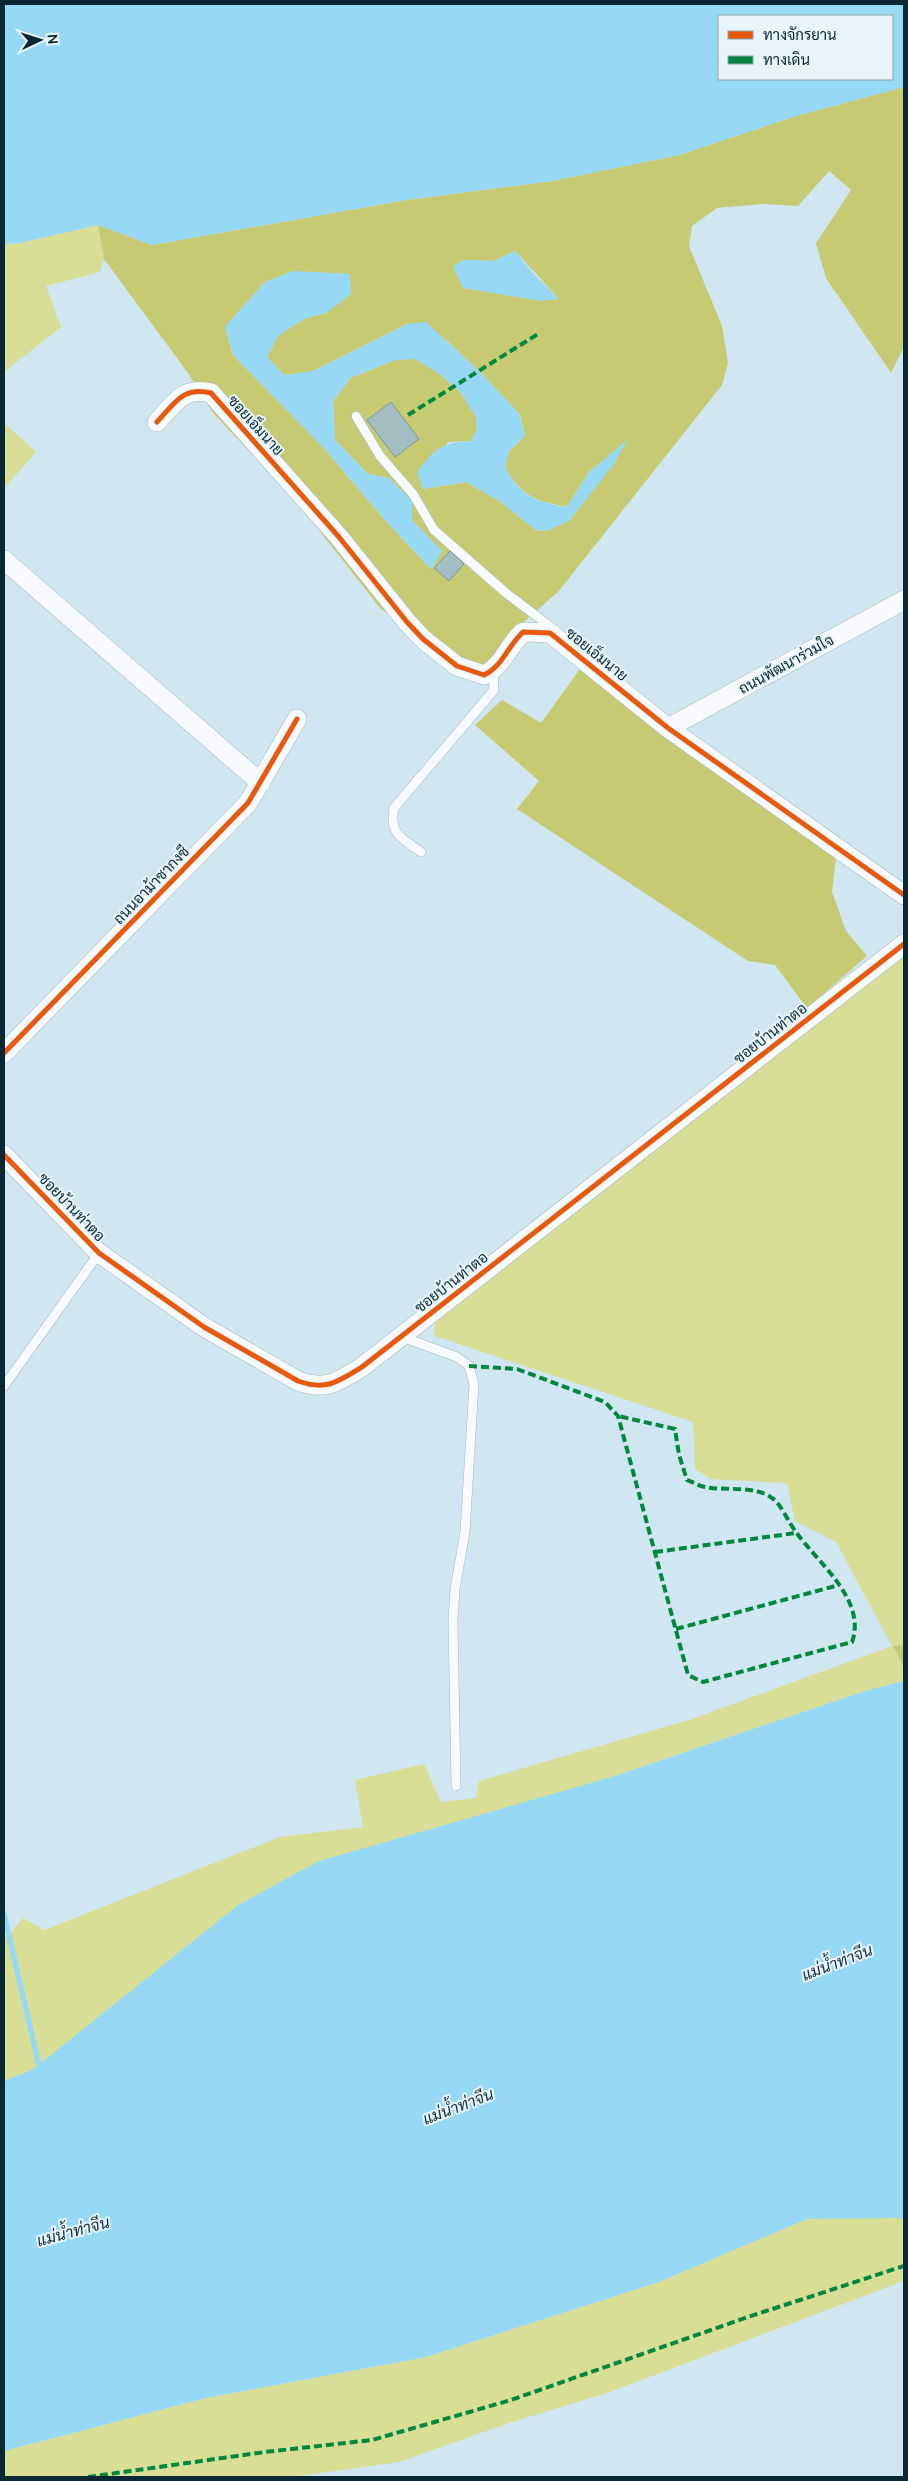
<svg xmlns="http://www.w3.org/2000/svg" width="908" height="2481" font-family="Ubuntu,Sarabun,sans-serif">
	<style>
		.green { fill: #d9de97 }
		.forest { fill: #c6cb73; fill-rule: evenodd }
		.water { fill: #97d9f4; fill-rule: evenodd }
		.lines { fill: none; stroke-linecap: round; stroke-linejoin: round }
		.stream { stroke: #97d9f4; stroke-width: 5.5 }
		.building { fill: #a4bdc3; stroke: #7a969c }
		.service-casing { stroke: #a1b8c2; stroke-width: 10 }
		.minor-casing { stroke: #a1b8c2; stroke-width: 20 }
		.service { stroke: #f8fbfd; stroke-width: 9 }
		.minor { stroke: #f8fbfd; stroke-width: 19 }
		.quiet { stroke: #00873e; stroke-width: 4; stroke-dasharray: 8 4; stroke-linecap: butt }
		.cycleway-casing { stroke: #e7f4fa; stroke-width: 8 }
		.cycleway { stroke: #e8590c; stroke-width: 5 }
		.labels { text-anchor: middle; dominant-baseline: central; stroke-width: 4; stroke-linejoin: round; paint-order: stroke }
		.street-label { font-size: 15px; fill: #0a2833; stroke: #e7f4fa }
		.water-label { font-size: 16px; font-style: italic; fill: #17323c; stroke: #e7f4fa }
	</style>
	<rect width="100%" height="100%" fill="#d0e6f0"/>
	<path class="green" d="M 98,225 L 104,259 L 100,272 L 46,286 L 61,327 L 4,372 L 4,244 L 20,243 Z
		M 4,423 L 36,452 L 4,489 Z
		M 904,954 L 904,1645 L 893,1646 L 904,1667 L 904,1681 L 865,1691 L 615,1776 L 32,2070 L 4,2081 L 4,1940 L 23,1918 L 44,1930 L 280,1837 L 363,1827 L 355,1780 L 424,1764 L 441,1802 L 476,1798 L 479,1781 L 689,1720 L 892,1646 L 836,1542 L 795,1521 L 787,1483 L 711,1479 L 695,1469 L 693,1422 L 434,1336 L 435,1321 Z
		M 807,2218 L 904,2218 L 904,2281 L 607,2393 L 512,2422 L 399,2462 L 292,2477 L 4,2477 L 4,2451 L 206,2398 L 426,2357 L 659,2282 Z"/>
	<path class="forest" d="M 904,87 L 904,347 L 891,373 L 826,278 L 816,243 L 851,190 L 829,171 L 798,206 L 764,204 L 717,208 L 692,226 L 689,246 L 722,326 L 728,363 L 722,385 L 558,592 L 510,634 L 486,685 L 380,608 L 293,497 L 213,413 L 188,373 L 104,259 L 98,225 L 152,245 L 406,200 L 552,181 L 679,155 L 796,116 ZM 515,251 L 559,299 L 463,288 L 454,266 L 464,260 L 494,261 ZM 294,271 L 328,312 L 304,319 L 278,336 L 267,357 L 284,376 L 313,371 L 407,324 L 447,341 L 484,376 L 520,415 L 525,436 L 509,451 L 505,467 C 521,497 536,501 567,507 L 589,472 L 627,441 L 549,530 L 537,531 L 498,500 L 466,482 L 423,489 L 448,442 L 471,441 L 477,429 L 476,417 L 461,393 L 441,375 L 415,358 L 395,360 L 350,378 L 333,402 L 335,440 L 368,474 L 389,478 L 412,520 L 442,551 L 431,569 L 385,520 L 322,446 L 233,355 L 225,327 L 265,282 Z
		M 580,669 L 836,857 L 832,892 L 846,931 L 867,956 L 807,1008 L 775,965 L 748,961 L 517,809 L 539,781 L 475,725 L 502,700 L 541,723 Z
		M 904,1645 L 904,1667 L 893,1646 Z"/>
	<path class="water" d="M 4,4 L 904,4 L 904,87 L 796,116 L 679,155 L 552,181 L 406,200 L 152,245 L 98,225 L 20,243 L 4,244 ZM 719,16 L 892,16 L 892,79 L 719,79 Z
		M 515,251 L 533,273 L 559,299 L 540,301 L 463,288 L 453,266 L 464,260 L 494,261 Z
		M 294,271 L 350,274 L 351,294 L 328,312 L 304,319 L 278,336 L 267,357 L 284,375 L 313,371 L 407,324 L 426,322 L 484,376 L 520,415 L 525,436 L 509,451 L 505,467 C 520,496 536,502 567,507 L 589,472 L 628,439 L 614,464 L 569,521 L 549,530 L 537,531 L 498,500 L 466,482 L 423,489 L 417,472 C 435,448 442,443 471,441 L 477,429 L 476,417 L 461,393 L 441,375 L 415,359 L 395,360 L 350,378 L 333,402 L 335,440 L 368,474 L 389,478 L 412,501 L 412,520 L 442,551 L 431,569 L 385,520 L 322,446 L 233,355 L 225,327 L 265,282 Z
		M 904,1681 L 904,2218 L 807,2219 L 659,2282 L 426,2357 L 206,2398 L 4,2451 L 4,2081 L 32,2070 L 238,1905 L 319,1861 L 615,1776 L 865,1691 Z"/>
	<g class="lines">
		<path class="stream" d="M 4,1914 L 40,2070"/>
	</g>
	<path class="building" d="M 391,402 L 419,439 L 395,457 L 367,420 Z
		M 450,551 L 464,564 L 449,581 L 434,568 Z"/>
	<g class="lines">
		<defs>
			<path id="service" d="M 356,416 L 380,456 L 413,494 L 434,530 L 506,593 L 555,630
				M 421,852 C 402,838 389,835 394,808 L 494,690 L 493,671
				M 402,1337 L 457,1357 L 469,1366 L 474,1384 L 465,1532 L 455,1589 L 453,1620 L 456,1786
				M 4,1386 L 99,1253"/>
			<path id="minor" d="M 157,422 C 175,403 183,386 211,393 L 339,537 L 407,622 L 423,639 L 457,666 L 484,675 C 503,666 507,647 523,632 L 550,633 L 668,728 L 904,895
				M 4,560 L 261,783
				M 668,728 L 904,600
				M 4,1053 L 248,803 L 297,719
				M 4,1155 L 99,1253 L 204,1327 L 298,1381 C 326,1391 338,1382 362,1367 L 904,944"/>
		</defs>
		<use href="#service" class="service-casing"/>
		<use href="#minor" class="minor-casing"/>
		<use href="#service" class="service"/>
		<use href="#minor" class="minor"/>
		<path class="quiet" d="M 408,415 L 538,334
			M 469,1366 L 517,1369 L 605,1402 L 618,1416 L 688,1675 L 703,1682 L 852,1642 C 867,1600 818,1563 796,1532 C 788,1522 782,1505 772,1498 C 755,1485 725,1491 705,1487 C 699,1486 693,1482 687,1480 L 679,1455 L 675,1429 L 618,1416
			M 655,1552 L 796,1533
			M 676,1629 L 839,1585
			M 88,2477 L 265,2452 L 372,2440 L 511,2400 L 748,2317 L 904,2266"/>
		<defs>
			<path id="cycleway" d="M 157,422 C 175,403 183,386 211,393 L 339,537 L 407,622 L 423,639 L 457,666 L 484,675 C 503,666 507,647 523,632 L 550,633 L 668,728 L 904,895
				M 4,1053 L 248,803 L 297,719
				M 4,1155 L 99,1253 L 204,1327 L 298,1381 C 326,1391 338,1382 362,1367 L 904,944"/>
		</defs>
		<use href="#cycleway" class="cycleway-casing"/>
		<use href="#cycleway" class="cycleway"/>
	</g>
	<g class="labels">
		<g class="street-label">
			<text transform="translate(256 425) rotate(48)">ซอยเอ็มนาย</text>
			<text transform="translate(597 654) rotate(39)">ซอยเอ็มนาย</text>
			<text transform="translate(786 664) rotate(-29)">ถนนพัฒนาร่วมใจ</text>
			<text transform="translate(151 885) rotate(-46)">ถนนอาม้าซากงซี</text>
			<text transform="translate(770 1033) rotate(-38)">ซอยบ้านท่าตอ</text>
			<text transform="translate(72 1207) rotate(46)">ซอยบ้านท่าตอ</text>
			<text transform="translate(451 1282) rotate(-38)">ซอยบ้านท่าตอ</text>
		</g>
		<g class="water-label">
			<text transform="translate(837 1962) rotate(-21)">แม่น้ำท่าจีน</text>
			<text transform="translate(458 2106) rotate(-21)">แม่น้ำท่าจีน</text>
			<text transform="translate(73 2231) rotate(-15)">แม่น้ำท่าจีน</text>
		</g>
	</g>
	<rect width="908" height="2481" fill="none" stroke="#0a2833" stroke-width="10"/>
	<rect x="718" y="15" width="175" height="65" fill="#e7f4fa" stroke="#8fa2aa"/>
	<rect x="728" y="31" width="25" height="8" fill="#e8590c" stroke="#8fa2aa"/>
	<text x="763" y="40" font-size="15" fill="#0a2833">ทางจักรยาน</text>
	<rect x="728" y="56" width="25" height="8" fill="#00873e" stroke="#8fa2aa"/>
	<text x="763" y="65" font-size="15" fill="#0a2833">ทางเดิน</text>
	<g transform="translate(40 40) rotate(86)" stroke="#e7f4fa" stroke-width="4" paint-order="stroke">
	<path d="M0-4L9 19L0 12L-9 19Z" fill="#0a2833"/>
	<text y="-8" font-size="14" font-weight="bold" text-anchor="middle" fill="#0a2833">N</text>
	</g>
</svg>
